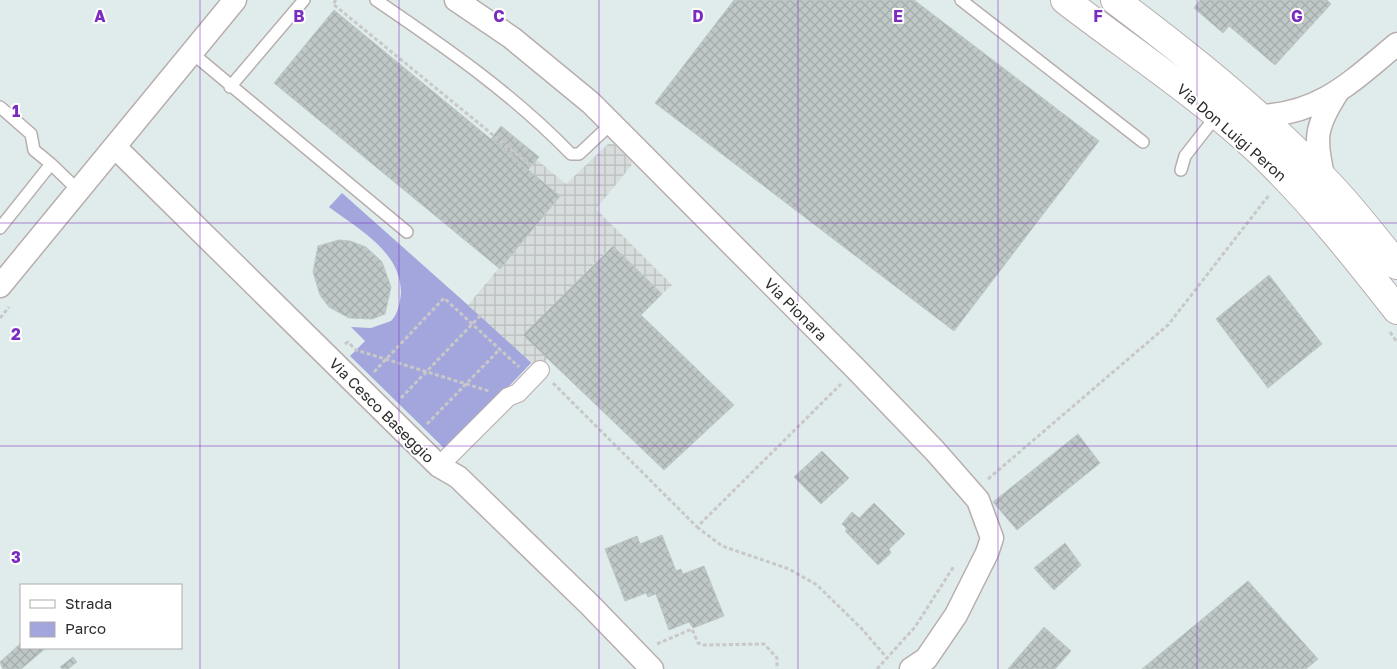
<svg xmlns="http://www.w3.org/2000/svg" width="1397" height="669" font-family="'Golos Text',sans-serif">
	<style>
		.park { fill: #a3a6dd }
		.plaza { fill: url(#plaza-grid) }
		.building { fill: url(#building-cross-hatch); stroke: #bac8c7 }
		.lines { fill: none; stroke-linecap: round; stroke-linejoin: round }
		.service-casing { stroke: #b7aead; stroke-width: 14 }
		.pedestrian-casing { stroke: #b7aead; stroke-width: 20 }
		.minor-casing { stroke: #b7aead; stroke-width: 25 }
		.tertiary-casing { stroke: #b7aead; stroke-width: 30 }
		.path { stroke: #c8c8c8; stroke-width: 3; stroke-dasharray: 4 2.5; stroke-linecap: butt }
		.service { stroke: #fff; stroke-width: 11 }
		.pedestrian { stroke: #fff; stroke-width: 18 }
		.minor { stroke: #fff; stroke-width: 22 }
		.tertiary { stroke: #fff; stroke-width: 28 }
		.grid { fill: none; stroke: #7b2cbf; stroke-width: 1; stroke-opacity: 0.55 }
		.labels { text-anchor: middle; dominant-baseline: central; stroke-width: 4; stroke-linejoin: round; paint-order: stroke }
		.street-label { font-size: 15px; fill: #2c2c2c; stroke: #fff }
		.grid-label { font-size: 16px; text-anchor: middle; font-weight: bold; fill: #7b2cbf; stroke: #fff; stroke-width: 4; stroke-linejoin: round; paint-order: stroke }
	</style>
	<defs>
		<pattern id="plaza-grid" width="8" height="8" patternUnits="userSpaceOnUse" patternTransform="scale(1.25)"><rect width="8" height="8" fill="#d7dddc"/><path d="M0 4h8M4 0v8" fill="none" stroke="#b9bebd"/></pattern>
		<pattern id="building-cross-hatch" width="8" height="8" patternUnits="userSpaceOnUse" patternTransform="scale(1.25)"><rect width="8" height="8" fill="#bfc8c7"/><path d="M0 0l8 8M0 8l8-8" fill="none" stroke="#a4acab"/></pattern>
	</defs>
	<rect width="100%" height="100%" fill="#e0eceb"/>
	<path class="park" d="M 342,193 L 532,362 L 447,451 L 350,356 L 365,341 L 351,327 L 371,328 L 391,321 C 398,314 400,303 401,293 C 401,251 358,229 329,207 Z"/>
	<path class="plaza" d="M 608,144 L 614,144 L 632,162 L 631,166 L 596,209 L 672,285 L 662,294 L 612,246 L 524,335 L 548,358 L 538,369 L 468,305 L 559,196 L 529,170 L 537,160 L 566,184 Z"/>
	<path class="building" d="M 734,0 L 914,0 L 1099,141 L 954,331 L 655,103 Z
		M 1200,0 L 1327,0 L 1331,4 L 1275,65 L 1229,26 L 1223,33 L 1194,8 Z
		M 334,10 L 560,196 L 500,269 L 274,83 Z
		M 501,126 L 539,157 L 528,170 L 491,139 Z
		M 339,240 L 350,241 L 366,247 L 382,262 L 391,287 L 385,314 L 372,319 L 349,318 L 329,307 L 320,295 L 313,272 L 318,246 Z
		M 613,246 L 662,294 L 641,315 L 734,405 L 664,470 L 523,335 Z
		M 1269,275 L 1322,344 L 1268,388 L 1216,319 Z
		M 1078,434 L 1100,463 L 1017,530 L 993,502 Z
		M 822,451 L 849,478 L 821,504 L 794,477 Z
		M 874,503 L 905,534 L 889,549 L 891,553 L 878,565 L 845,531 L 847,529 L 842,524 L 852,512 L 859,518 Z
		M 662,535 L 676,571 L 681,569 L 683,574 L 704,566 L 724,616 L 693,628 L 689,622 L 669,630 L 656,594 L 648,597 L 646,593 L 625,601 L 605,549 L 637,536 L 640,544 Z
		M 1065,543 L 1081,565 L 1054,590 L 1034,568 Z
		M 1248,581 L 1318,659 L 1306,669 L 1142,669 Z
		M 1044,627 L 1071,651 L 1055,669 L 1008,669 Z
		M 21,643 L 21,648 L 46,648 L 21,669 L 3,669 L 0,662 Z
		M 73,657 L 77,662 L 68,669 L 62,669 L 60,667 Z"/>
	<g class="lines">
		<defs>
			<path id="service" d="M 376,0 C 445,47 513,94 571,154 L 579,154 L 611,124
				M 961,0 L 1143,142
				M 192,53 L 407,232
				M 230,87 L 304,0
				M 0,107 L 31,134 L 34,150 L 51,164 L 0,228
				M 51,164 L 78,190
				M 1181,170 L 1185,156 L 1217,115"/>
			<path id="pedestrian" d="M 439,466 L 508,397 L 518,393 L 540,370"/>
			<path id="minor" d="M 456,0 L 512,38 L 591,103 L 855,368 L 935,451 L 978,500 L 992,538 L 987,553 L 956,615 L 926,659 L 911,669
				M 1259,116 C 1321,114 1352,81 1397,44
				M 115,147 L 439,466 L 458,477 L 590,605 L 652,669
				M 1324,179 C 1314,139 1315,127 1337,93
				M 0,286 L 235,0"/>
			<path id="tertiary" d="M 1065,0 C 1130,50 1200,96 1260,152 C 1311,201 1354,255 1397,310
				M 1115,0 C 1188,55 1260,112 1323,178 C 1350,205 1373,236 1397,265"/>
		</defs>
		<use href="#service" class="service-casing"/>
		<use href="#pedestrian" class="pedestrian-casing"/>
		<use href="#minor" class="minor-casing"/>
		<use href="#tertiary" class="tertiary-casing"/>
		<path class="path" d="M 336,0 L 333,4 L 531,166
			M 0,318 L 9,307
			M 1390,332 L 1397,342
			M 345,344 L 348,342 L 356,350 L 489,391
			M 374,372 L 444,298 L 519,367
			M 553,383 L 697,527 L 841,384
			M 401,398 L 480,316
			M 427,424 L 500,349
			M 988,479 L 1168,325 L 1269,195
			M 697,527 L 722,546 L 789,569 L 817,585 L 862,629 L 887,658
			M 657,644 L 692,629 L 698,643 L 704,645 L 764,644 L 777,658 L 777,669
			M 877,669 L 915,627 L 954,566"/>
		<use href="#service" class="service"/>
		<use href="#pedestrian" class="pedestrian"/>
		<use href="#minor" class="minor"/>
		<use href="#tertiary" class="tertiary"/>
	</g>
	<path class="grid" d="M 200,0 L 200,669M 399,0 L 399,669M 599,0 L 599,669M 798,0 L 798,669M 998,0 L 998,669M 1197,0 L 1197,669M 0,223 L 1397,223M 0,446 L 1397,446"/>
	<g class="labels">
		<g class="street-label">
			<text transform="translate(1232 132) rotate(41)">Via Don Luigi Peron</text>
			<text transform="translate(796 309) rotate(45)">Via Pionara</text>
			<text transform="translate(382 410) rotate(45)">Via Cesco Baseggio</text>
		</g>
	</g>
	<g class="grid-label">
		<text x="100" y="22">A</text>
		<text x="299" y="22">B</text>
		<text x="499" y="22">C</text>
		<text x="698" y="22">D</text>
		<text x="898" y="22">E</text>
		<text x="1098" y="22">F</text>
		<text x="1297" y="22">G</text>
		<text x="16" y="117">1</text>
		<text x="16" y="340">2</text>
		<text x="16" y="563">3</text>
	</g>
	<rect x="20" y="584" width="162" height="65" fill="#ffffff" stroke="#ababab"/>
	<rect x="30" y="600" width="25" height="8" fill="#ffffff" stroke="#ababab"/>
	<text x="65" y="609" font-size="15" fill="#2c2c2c">Strada</text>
	<rect x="30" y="622" width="25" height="15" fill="#a3a6dd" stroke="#ababab"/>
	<text x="65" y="634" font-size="15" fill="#2c2c2c">Parco</text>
</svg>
